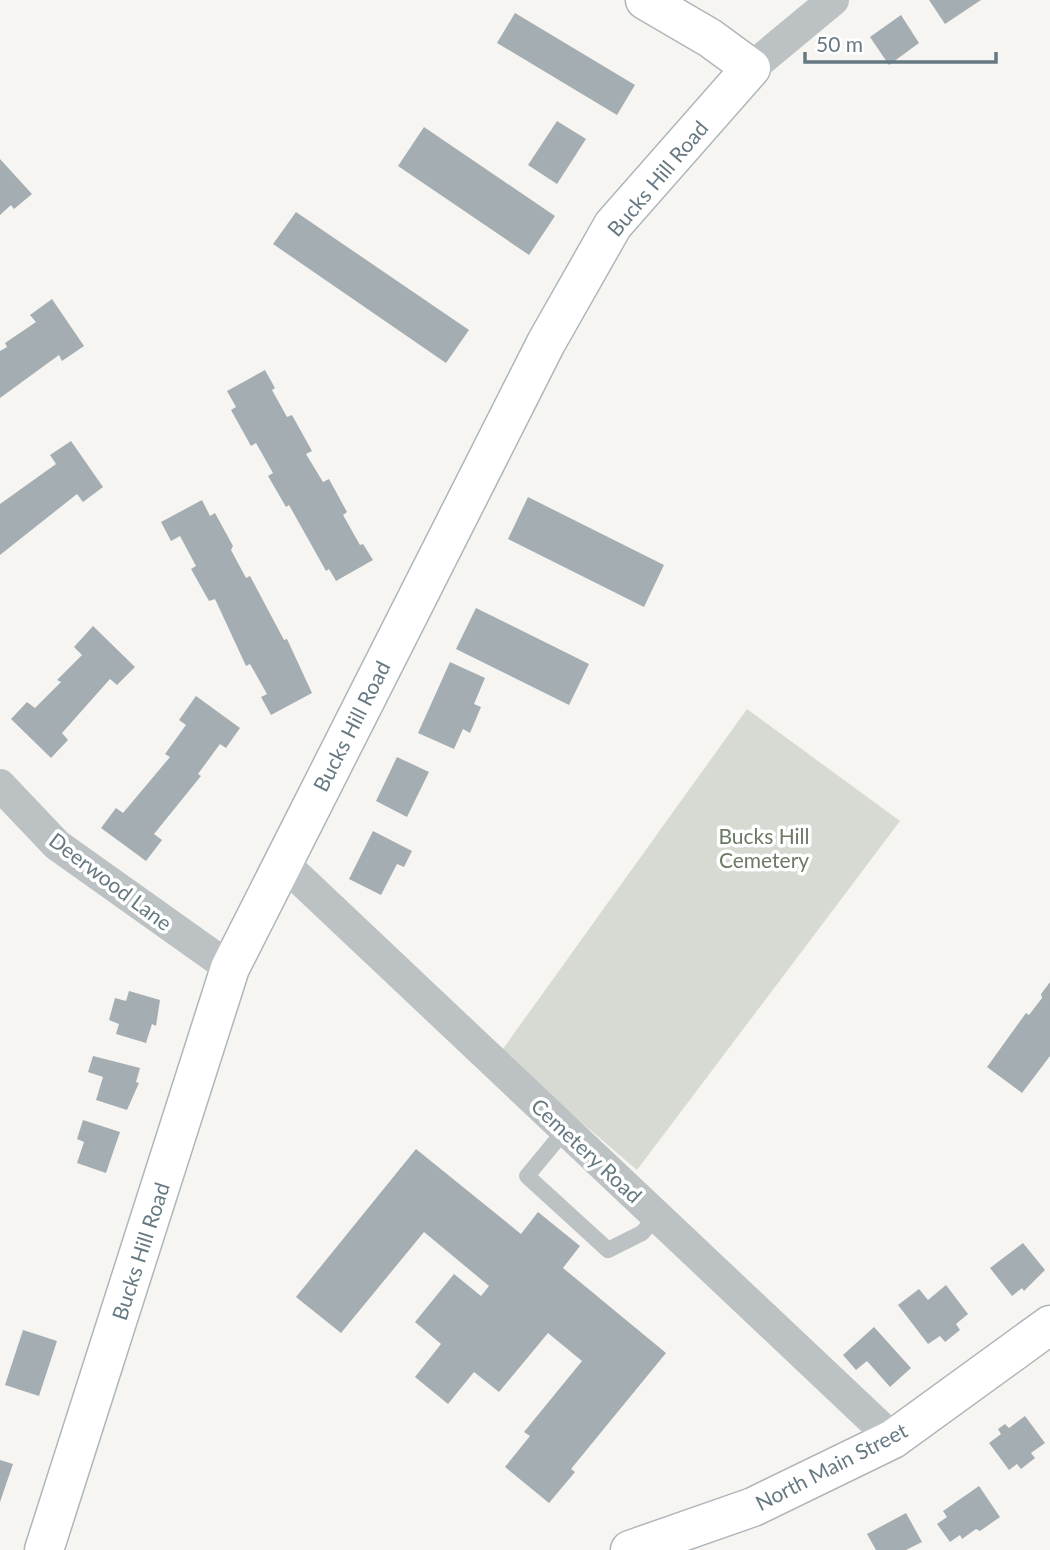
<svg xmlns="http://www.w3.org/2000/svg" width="1050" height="1550" font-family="Lato,sans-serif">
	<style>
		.green { fill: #d6dad2 }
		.building { fill: #a4aeb2 }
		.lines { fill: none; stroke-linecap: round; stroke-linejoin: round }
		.secondary-casing { stroke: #afb6b9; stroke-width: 41 }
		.lane { stroke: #bcc2c4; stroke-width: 16 }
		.street { stroke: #bcc2c4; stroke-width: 32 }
		.secondary { stroke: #fff; stroke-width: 38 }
		.labels { text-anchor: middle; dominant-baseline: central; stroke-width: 7; stroke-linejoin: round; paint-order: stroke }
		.street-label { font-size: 21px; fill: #667982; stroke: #fff }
		.park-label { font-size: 21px; fill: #6c7965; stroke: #fff }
	</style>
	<rect width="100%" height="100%" fill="#f6f5f2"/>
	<path class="green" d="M 747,709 L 900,821 L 637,1170 L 500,1053 Z"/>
	<path class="building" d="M 929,0 L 981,0 L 945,24 Z
		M 515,13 L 635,85 L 617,115 L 497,43 Z
		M 901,15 L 919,43 L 889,65 L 870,37 Z
		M 557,121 L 586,139 L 557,184 L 528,165 Z
		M 424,127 L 555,216 L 529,255 L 398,166 Z
		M 0,159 L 32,194 L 14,209 L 11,205 L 0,215 Z
		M 296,212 L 469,330 L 446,363 L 273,244 Z
		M 52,299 L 84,346 L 62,361 L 59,355 L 0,398 L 0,351 L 7,347 L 5,343 L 36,322 L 30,315 Z
		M 265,370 L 275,388 L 272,390 L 287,417 L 292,415 L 312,451 L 306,454 L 323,482 L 329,479 L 347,512 L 343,515 L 360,545 L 363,544 L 373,560 L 336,581 L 329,569 L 326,571 L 289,505 L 286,507 L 268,476 L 273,473 L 256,443 L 251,446 L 231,410 L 236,407 L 227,391 Z
		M 71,441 L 103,487 L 83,502 L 77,494 L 0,555 L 0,504 L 56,464 L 50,455 Z
		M 528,497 L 664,565 L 644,607 L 508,539 Z
		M 202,500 L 210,516 L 215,513 L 233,546 L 231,550 L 246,578 L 250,576 L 284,640 L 287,639 L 312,693 L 271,715 L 261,697 L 267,694 L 250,664 L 246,666 L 215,599 L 209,601 L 191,569 L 196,566 L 180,536 L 171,541 L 161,522 Z
		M 476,608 L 589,664 L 569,705 L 456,649 Z
		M 93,626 L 135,667 L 117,685 L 110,679 L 62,733 L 68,740 L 51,758 L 11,719 L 27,702 L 35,708 L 61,682 L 57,680 L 82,655 L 74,647 Z
		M 450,662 L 485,678 L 474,704 L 481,707 L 470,733 L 463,729 L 454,749 L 418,733 Z
		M 196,696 L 240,728 L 226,748 L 220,744 L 198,774 L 201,776 L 154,834 L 162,840 L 146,861 L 101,828 L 116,808 L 123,813 L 170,757 L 165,754 L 186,725 L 179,720 Z
		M 397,757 L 429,772 L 407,817 L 376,801 Z
		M 373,831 L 412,851 L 404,867 L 397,864 L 381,895 L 349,879 Z
		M 1050,982 L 1050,1056 L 1022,1093 L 987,1067 L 1026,1013 L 1029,1015 L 1042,998 L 1041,994 Z
		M 129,991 L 160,1000 L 156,1026 L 152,1024 L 146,1043 L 116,1034 L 119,1024 L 109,1020 L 115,998 L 126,1001 Z
		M 93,1056 L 140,1068 L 136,1082 L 139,1083 L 127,1110 L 96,1100 L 103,1077 L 88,1072 Z
		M 83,1120 L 120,1132 L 106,1173 L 77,1163 L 84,1142 L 77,1139 Z
		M 416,1149 L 521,1234 L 538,1212 L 580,1246 L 563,1268 L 666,1353 L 571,1469 L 575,1472 L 549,1503 L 505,1467 L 530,1436 L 524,1432 L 582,1361 L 548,1333 L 499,1392 L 474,1372 L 448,1404 L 415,1377 L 441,1344 L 415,1322 L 454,1274 L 481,1296 L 489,1286 L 424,1232 L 341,1333 L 296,1297 Z
		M 1023,1243 L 1045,1270 L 1024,1291 L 1022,1288 L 1012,1296 L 990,1268 Z
		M 946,1285 L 968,1314 L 956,1324 L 960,1330 L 945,1342 L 940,1336 L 928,1344 L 898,1305 L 919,1289 L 928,1300 Z
		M 874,1327 L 911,1368 L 890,1387 L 867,1361 L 856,1370 L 843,1355 Z
		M 23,1330 L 57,1341 L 39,1396 L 5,1385 Z
		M 1025,1416 L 1045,1443 L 1031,1453 L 1035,1458 L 1021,1469 L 1017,1464 L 1009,1470 L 989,1443 L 1001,1434 L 998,1429 L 1005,1424 L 1009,1428 Z
		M 0,1460 L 13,1464 L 0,1502 Z
		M 979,1486 L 1000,1517 L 980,1531 L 976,1529 L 962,1539 L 960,1535 L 950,1542 L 937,1524 L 947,1517 L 943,1511 Z
		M 906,1513 L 922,1542 L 906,1550 L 876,1550 L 867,1534 Z"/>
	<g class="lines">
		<defs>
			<path id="secondary" d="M 44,1550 L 230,968 L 546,343 L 613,225 L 751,68 L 710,38 L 645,0
				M 630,1550 L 753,1507 L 893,1439 L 1050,1325"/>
		</defs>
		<use href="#secondary" class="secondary-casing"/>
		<path class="lane" d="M 565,1130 L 527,1176 L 608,1250 L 642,1233 L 657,1216"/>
		<path class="street" d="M 751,68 L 833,0
			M 0,785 L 57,845 L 230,968
			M 282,862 L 893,1439"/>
		<use href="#secondary" class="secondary"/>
	</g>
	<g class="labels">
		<g class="street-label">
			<text transform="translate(657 178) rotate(-50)">Bucks Hill Road</text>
			<text transform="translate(351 726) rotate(-63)">Bucks Hill Road</text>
			<text transform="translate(111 881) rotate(37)">Deerwood Lane</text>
			<text transform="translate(587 1150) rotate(43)">Cemetery Road</text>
			<text transform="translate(140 1251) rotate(-72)">Bucks Hill Road</text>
			<text transform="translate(831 1466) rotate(-27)">North Main Street</text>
		</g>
		<g class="park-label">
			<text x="764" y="835">Bucks Hill<tspan x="764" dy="24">Cemetery</tspan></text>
		</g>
	</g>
	<path d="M805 52v10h191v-10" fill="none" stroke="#667982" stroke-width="3.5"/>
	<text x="816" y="52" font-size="21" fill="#667982" stroke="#ffffff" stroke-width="5" paint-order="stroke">50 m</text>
</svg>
